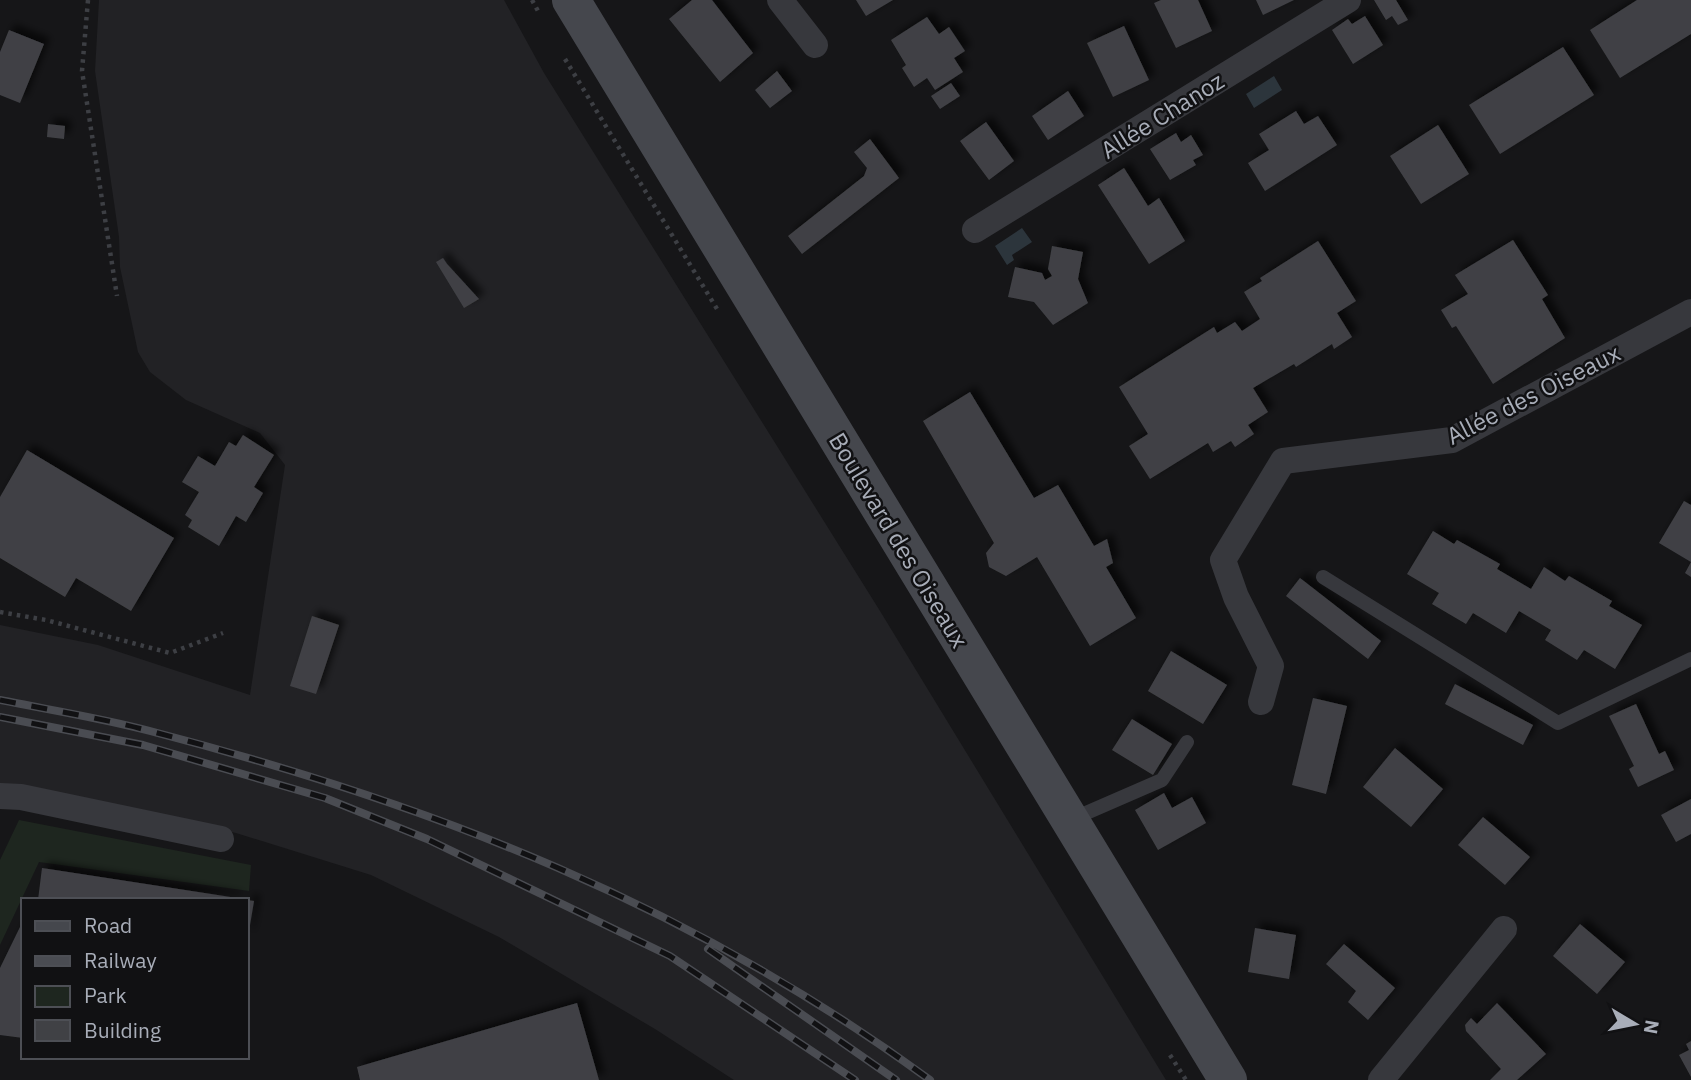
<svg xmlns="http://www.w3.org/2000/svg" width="1691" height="1080" font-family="'IBM Plex Sans',sans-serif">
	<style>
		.built { fill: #222225 }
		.green { fill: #1e261f }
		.water { fill: #2c353c }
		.building { fill: #404145; filter: url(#shadow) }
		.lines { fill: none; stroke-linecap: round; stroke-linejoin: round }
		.path { stroke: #3d3f44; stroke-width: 4.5; stroke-dasharray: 3.5 5; stroke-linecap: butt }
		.lane { stroke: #37383d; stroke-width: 14 }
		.street { stroke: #37383d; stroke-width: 26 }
		.secondary { stroke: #45474d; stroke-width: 38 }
		.rail-casing { stroke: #4a4c52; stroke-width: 8 }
		.rail { stroke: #111113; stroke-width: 5; stroke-dasharray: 16; stroke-linecap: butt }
		.labels { text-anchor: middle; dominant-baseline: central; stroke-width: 5; stroke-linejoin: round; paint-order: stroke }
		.street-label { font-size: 24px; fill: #a8adb8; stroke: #111113 }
	</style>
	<defs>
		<filter id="shadow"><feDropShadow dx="6" dy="-6" stdDeviation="3.5" flood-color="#0009"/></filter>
	</defs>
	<rect width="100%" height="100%" fill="#161618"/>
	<path class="built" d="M 99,0 L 504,0 L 544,73 L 880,611 L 1166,1080 L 734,1080 L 655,1029 L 499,937 L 371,875 L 236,833 L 150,813 L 0,785 L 0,625 L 98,645 L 250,695 L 285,465 L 260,433 L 186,400 L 150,372 L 138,352 L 120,267 L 119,237 L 95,71 Z"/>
	<path class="green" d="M 19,820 L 251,865 L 249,891 L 39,862 L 0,945 L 0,860 Z"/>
	<path class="water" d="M 1274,76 L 1282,90 L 1254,108 L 1246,94 Z
		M 1022,228 L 1032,242 L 1012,255 L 1014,260 L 1007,265 L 995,246 Z"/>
	<path class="building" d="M 692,0 L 712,0 L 753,53 L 720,82 L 669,19 Z
		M 856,0 L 893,0 L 866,16 Z
		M 1161,0 L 1198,0 L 1212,31 L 1176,48 L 1154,3 Z
		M 1256,0 L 1294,0 L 1263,15 Z
		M 1374,0 L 1396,0 L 1408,20 L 1398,25 L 1392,16 L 1386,20 Z
		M 1637,0 L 1691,0 L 1691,34 L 1620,78 L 1590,30 Z
		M 1365,16 L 1383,45 L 1353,64 L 1332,30 L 1348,19 L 1352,24 Z
		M 927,17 L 939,34 L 949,27 L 965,51 L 954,58 L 963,72 L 935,90 L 927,78 L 914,87 L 902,68 L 906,65 L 891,40 Z
		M 1124,26 L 1149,80 L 1113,97 L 1087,43 Z
		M 9,30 L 44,44 L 20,103 L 0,95 L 0,52 Z
		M 1563,47 L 1594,95 L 1500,154 L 1469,105 Z
		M 777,71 L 792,91 L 770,108 L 755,90 Z
		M 951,83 L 960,96 L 940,109 L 931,96 Z
		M 1068,91 L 1084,116 L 1048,140 L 1032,116 Z
		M 1296,111 L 1304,124 L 1318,116 L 1337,145 L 1265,191 L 1248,163 L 1269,150 L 1259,134 Z
		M 986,122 L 1014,161 L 989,180 L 960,141 Z
		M 48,124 L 65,126 L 64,139 L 47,137 Z
		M 1438,125 L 1469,174 L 1421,204 L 1390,156 Z
		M 1176,133 L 1181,142 L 1191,135 L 1203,155 L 1193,160 L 1196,165 L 1170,180 L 1150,149 Z
		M 870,139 L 899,178 L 802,254 L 788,236 L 864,176 L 867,168 L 854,152 Z
		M 1124,168 L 1148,206 L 1159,198 L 1185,241 L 1149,264 L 1098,185 Z
		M 1513,240 L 1548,295 L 1542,299 L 1565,338 L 1493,384 L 1456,326 L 1452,328 L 1441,310 L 1468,294 L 1455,275 Z
		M 1318,241 L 1356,301 L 1337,313 L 1352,337 L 1334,349 L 1332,344 L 1296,367 L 1294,364 L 1253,388 L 1268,412 L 1248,425 L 1254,434 L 1235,447 L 1231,441 L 1213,452 L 1208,443 L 1150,479 L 1129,446 L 1148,434 L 1119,387 L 1214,327 L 1217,333 L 1235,322 L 1242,331 L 1260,319 L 1244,292 L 1262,281 L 1260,278 Z
		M 1052,246 L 1083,252 L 1078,279 L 1088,303 L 1053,325 L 1034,302 L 1008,297 L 1015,267 L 1042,273 L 1045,280 L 1052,276 L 1048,269 Z
		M 443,258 L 447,264 L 479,299 L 464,308 L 436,262 Z
		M 970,392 L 1034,498 L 1058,485 L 1094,546 L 1107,539 L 1113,563 L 1106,567 L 1136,618 L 1090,646 L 1037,557 L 1006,576 L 989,567 L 986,553 L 994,543 L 923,421 Z
		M 243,435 L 274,455 L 254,487 L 263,493 L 246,522 L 236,516 L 219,546 L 188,527 L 192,520 L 185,515 L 199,492 L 182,482 L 198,456 L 215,466 L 229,442 L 236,446 Z
		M 27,450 L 174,538 L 131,611 L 76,578 L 65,597 L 0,558 L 0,497 Z
		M 1684,501 L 1691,505 L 1691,577 L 1685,573 L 1691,562 L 1659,543 Z
		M 1433,531 L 1454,544 L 1457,540 L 1500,564 L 1497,569 L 1531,589 L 1544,567 L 1565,581 L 1569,576 L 1612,601 L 1609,606 L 1642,625 L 1615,669 L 1584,650 L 1577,660 L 1545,640 L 1551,630 L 1519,611 L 1506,633 L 1473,613 L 1466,624 L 1432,604 L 1439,593 L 1407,574 Z
		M 1300,578 L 1381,641 L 1368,659 L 1286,596 Z
		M 312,616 L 339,625 L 316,694 L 290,686 Z
		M 1171,651 L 1227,685 L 1203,724 L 1148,691 Z
		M 1455,684 L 1533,725 L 1523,745 L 1445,704 Z
		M 1313,698 L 1347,706 L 1326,794 L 1292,785 Z
		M 1636,704 L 1659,754 L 1665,751 L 1674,770 L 1638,787 L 1629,769 L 1634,766 L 1609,716 Z
		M 1132,719 L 1172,744 L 1153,775 L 1112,750 Z
		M 1395,748 L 1443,789 L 1411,827 L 1363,787 Z
		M 1164,793 L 1172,808 L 1192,797 L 1206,823 L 1158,850 L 1135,810 Z
		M 1691,799 L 1691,834 L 1676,842 L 1661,815 Z
		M 1483,817 L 1530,857 L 1505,885 L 1458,845 Z
		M 42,868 L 237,898 L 237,900 L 38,900 Z
		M 247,900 L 254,901 L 248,937 L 247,937 Z
		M 1580,924 L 1625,962 L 1597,994 L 1553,956 Z
		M 20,927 L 23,927 L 23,1038 L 0,1035 L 0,968 Z
		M 1255,928 L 1296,935 L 1289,979 L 1248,972 Z
		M 1344,944 L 1395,988 L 1368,1020 L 1348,1002 L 1356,991 L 1326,964 Z
		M 577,1003 L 599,1080 L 360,1080 L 357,1067 Z
		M 1497,1003 L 1546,1054 L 1517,1080 L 1490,1080 L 1501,1069 L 1466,1031 L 1465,1025 L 1471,1018 L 1477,1024 Z
		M 1691,1041 L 1691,1077 L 1679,1055 L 1689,1050 L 1686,1044 Z"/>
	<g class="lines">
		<path class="path" d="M 88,0 L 82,71 L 117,296
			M 532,0 L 538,11
			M 565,59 L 717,309
			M 0,612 L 46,620 L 170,653 L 223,633
			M 1170,1055 L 1186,1080"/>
		<path class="lane" d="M 1323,577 L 1558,723 L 1691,659
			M 1070,820 L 1162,780 L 1187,742"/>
		<path class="street" d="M 780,0 L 815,45
			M 975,230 L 1348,0
			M 1261,702 L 1271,666 L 1236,597 L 1223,560 L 1283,461 L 1452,440 L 1691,312
			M 0,796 L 21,797 L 221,839
			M 1381,1080 L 1504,929"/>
		<path class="secondary" d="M 571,0 L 1228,1080"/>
		<defs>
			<path id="rail" d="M 0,700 C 50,710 101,718 150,731 C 435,805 691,905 930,1080
				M 0,717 L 143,745 L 325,798 L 427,839 L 670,956 L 855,1080
				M 708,949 L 896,1080"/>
		</defs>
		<use href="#rail" class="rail-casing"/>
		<use href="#rail" class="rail"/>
	</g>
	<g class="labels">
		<g class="street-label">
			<text transform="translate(1162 115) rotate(-32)">Allée Chanoz</text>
			<text transform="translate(1533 394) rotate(-27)">Allée des Oiseaux</text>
			<text transform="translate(899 540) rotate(59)">Boulevard des Oiseaux</text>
		</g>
	</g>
	<rect x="21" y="898" width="228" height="161" fill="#111113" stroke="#4d4f55" stroke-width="2"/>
	<rect x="35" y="921" width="35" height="10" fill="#45474d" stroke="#4d4f55" stroke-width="2"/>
	<text x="84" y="933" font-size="21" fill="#a8adb8">Road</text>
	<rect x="35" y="956" width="35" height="10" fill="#4a4c52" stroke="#4d4f55" stroke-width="2"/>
	<text x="84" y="968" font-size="21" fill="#a8adb8">Railway</text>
	<rect x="35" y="986" width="35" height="21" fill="#1e261f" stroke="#4d4f55" stroke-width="2"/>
	<text x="84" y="1003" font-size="21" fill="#a8adb8">Park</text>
	<rect x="35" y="1020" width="35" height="21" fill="#404145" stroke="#4d4f55" stroke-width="2"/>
	<text x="84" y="1038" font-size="21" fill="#a8adb8">Building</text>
	<g transform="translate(1635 1024) rotate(100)" stroke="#111113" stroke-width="5" paint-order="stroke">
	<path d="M0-5L12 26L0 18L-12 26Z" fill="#a8adb8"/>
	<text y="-10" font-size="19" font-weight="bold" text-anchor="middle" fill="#a8adb8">N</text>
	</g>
</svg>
